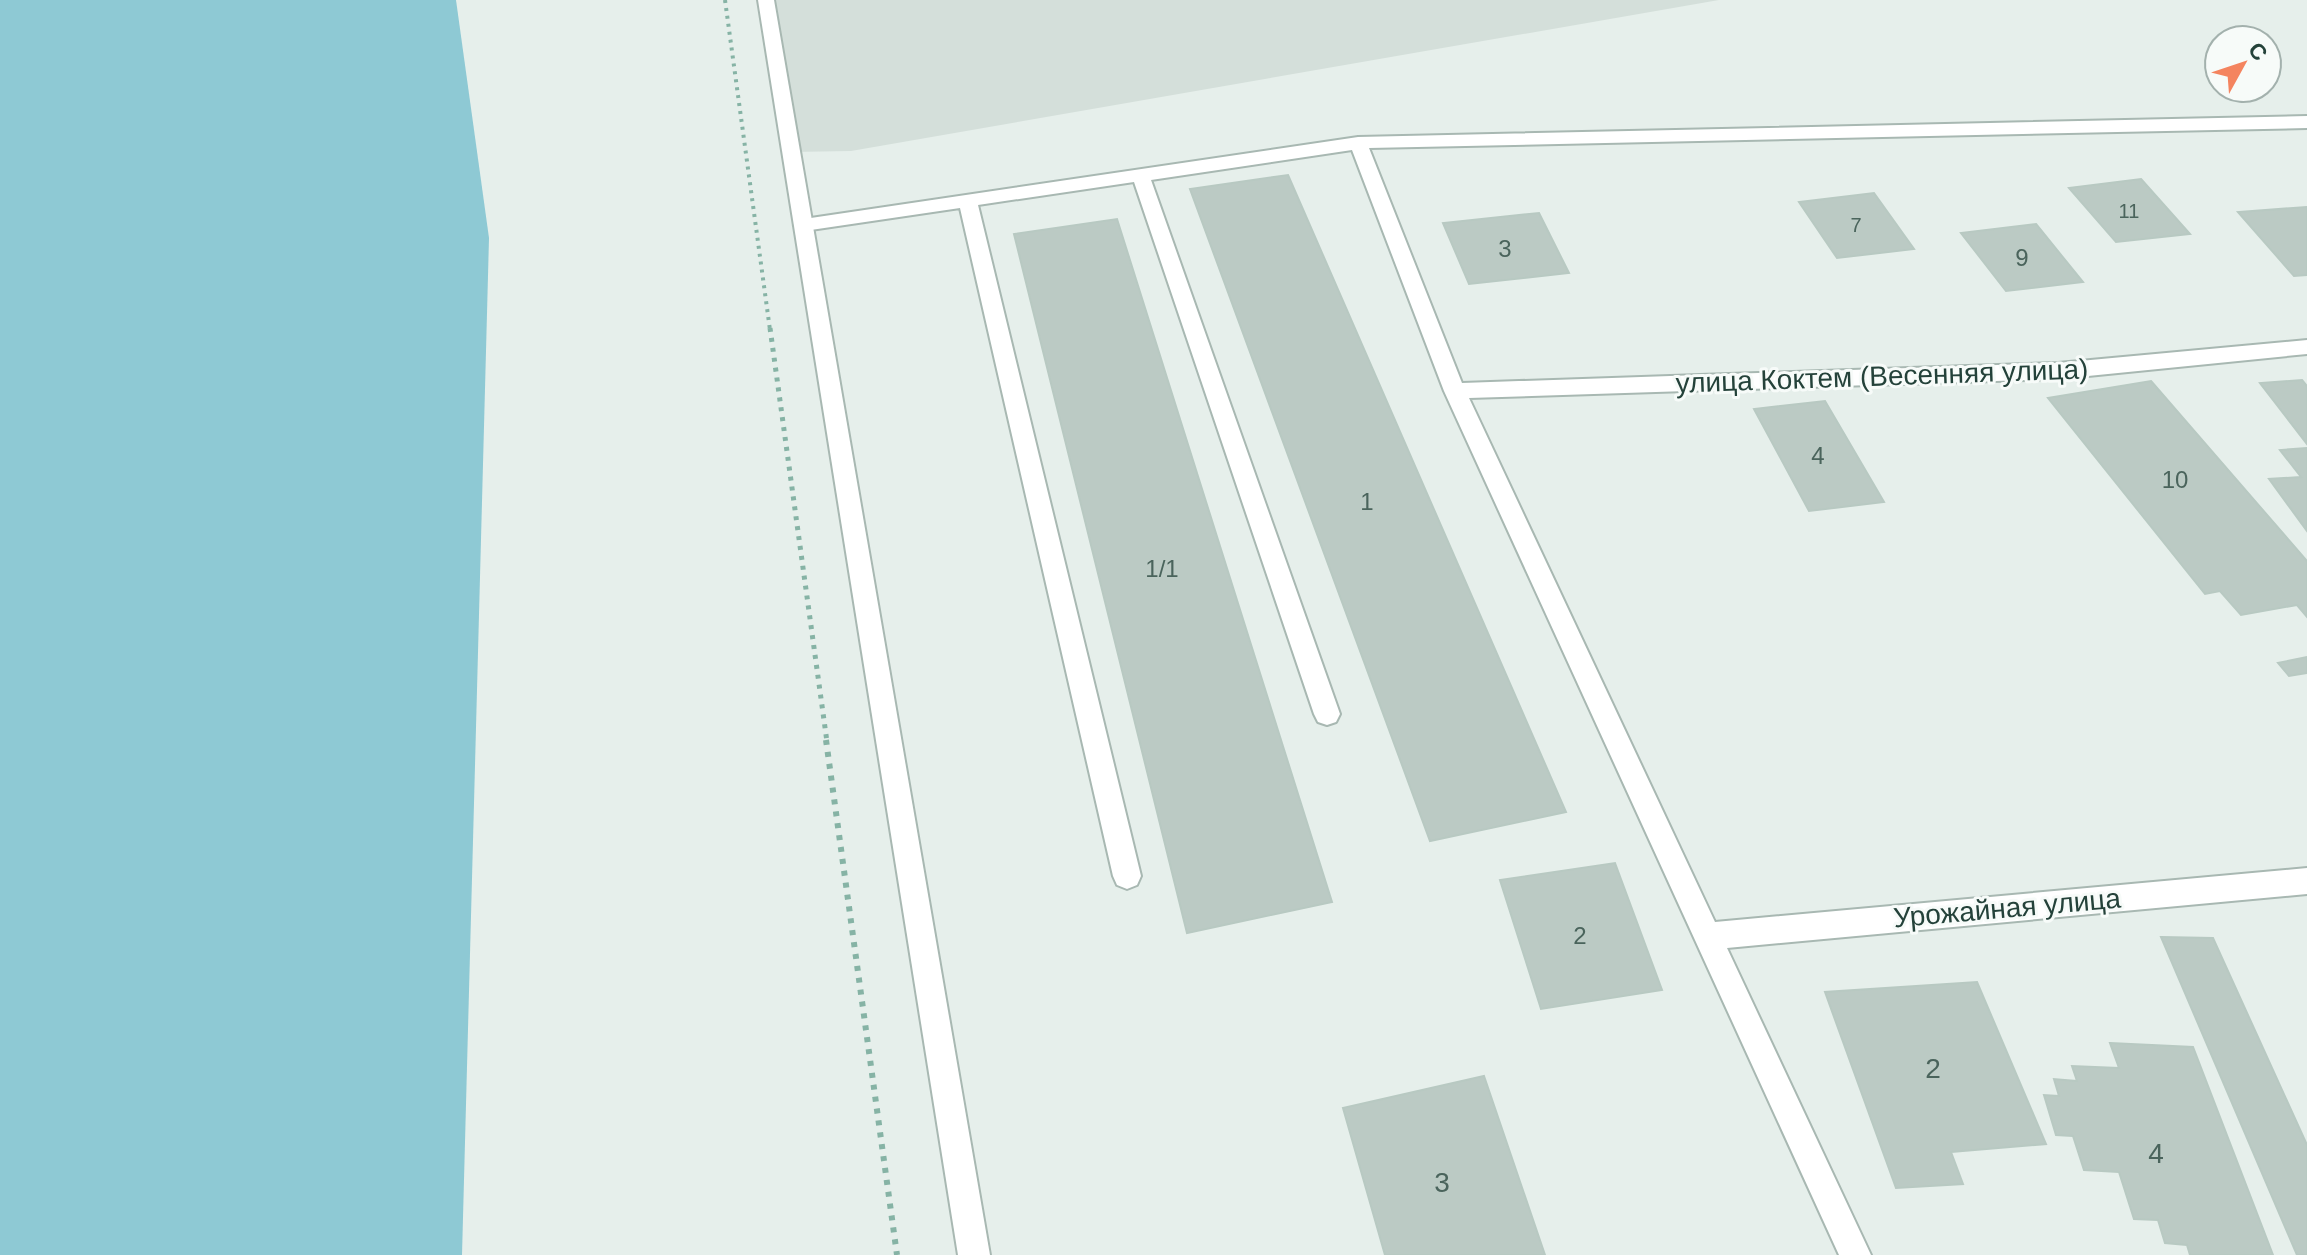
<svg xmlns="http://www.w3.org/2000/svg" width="2307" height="1255" font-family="Helvetica,sans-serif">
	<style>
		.built { fill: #d4dfda }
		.water { fill: #8ec9d4 }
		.building { fill: #bbcac4; stroke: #b8c9c2; stroke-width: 2 }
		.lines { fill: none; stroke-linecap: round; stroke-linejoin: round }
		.minor-casing { stroke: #a8b8b2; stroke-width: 4 }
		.tertiary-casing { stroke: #a8b8b2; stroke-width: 4 }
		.path-far2 { stroke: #86b3a5; stroke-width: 4; stroke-dasharray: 3 5; stroke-linecap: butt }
		.path-far1 { stroke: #86b3a5; stroke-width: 5; stroke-dasharray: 4 6; stroke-linecap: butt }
		.path { stroke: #86b3a5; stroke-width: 6; stroke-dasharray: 5 7; stroke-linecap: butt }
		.minor { fill: #fff; fill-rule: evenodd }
		.tertiary { fill: #fff; fill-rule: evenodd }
		.labels { text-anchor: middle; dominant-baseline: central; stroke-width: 6; stroke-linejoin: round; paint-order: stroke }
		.far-number-label { font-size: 20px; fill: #4a645c }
		.number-label { font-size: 24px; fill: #4a645c }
		.street-label { font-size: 28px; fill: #24423a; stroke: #f7fbf9 }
		.near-number-label { font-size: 28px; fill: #4a645c }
	</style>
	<rect width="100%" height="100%" fill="#e6efeb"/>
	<path class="built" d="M 766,0 L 1719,0 L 851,151 L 791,152 Z"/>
	<path class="water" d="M 0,0 L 456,0 L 489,238 L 462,1255 L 0,1255 Z"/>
	<path class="building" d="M 1288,175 L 1566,812 L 1430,841 L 1190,189 Z
		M 2141,179 L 2190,234 L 2116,242 L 2069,188 Z
		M 1874,193 L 1914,249 L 1837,258 L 1799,202 Z
		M 2307,207 L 2307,275 L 2294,276 L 2238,212 Z
		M 1539,213 L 1569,273 L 1469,284 L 1443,223 Z
		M 1117,219 L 1332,902 L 1187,933 L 1014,234 Z
		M 2036,224 L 2083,282 L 2006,291 L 1961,233 Z
		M 2302,380 L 2307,386 L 2307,444 L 2260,383 Z
		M 2151,381 L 2307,561 L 2307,617 L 2297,605 L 2241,615 L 2220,591 L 2205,594 L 2048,398 Z
		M 1825,401 L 1884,502 L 1809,511 L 1754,409 Z
		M 2307,448 L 2307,531 L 2269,479 L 2301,477 L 2280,450 Z
		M 2307,657 L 2307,673 L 2289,676 L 2278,663 Z
		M 1615,863 L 1662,990 L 1541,1009 L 1500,880 Z
		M 2161,937 L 2213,938 L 2307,1145 L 2307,1255 L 2297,1255 Z
		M 1977,982 L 2046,1144 L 1951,1152 L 1963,1184 L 1896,1188 L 1825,992 Z
		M 2110,1043 L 2193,1047 L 2273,1255 L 2190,1255 L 2187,1245 L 2165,1243 L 2158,1220 L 2134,1219 L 2119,1172 L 2084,1170 L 2073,1136 L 2056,1135 L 2044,1095 L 2059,1096 L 2054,1079 L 2077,1081 L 2072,1066 L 2119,1068 Z
		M 1484,1076 L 1545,1255 L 1385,1255 L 1343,1108 Z"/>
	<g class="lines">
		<defs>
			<path id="minor" d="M 2307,116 L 2307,128 L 1369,148 L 1462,383 L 2058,363 L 2307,340 L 2307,354 L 2058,379 L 1469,398 L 1715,922 L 2307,868 L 2307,894 L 1727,948 L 1871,1255 L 1839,1255 L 1444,391 L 1352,150 L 1151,180 L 1340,714 L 1336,722 L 1327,725 L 1318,722 L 1314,714 L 1134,182 L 978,205 L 1141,876 L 1137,885 L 1127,889 L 1117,885 L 1113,876 L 960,208 L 804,231 L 794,225 L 804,219 L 1358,137 Z"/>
			<path id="tertiary" d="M 758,0 L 774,0 L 990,1255 L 958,1255 Z"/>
		</defs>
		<use href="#minor" class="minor-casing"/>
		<use href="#tertiary" class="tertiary-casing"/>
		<path class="path-far2" d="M 725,0 L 770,330"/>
		<path class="path-far1" d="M 770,328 L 827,742"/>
		<path class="path" d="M 826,740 L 897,1255"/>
		<use href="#minor" class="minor"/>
		<use href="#tertiary" class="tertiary"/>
	</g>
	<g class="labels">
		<g class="far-number-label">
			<text x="2129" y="211">11</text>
			<text x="1856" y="225">7</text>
		</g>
		<g class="number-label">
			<text x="1505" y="248">3</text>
			<text x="2022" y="257">9</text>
			<text x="1818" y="455">4</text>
			<text x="2175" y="479">10</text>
			<text x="1367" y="501">1</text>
			<text x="1162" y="568">1/1</text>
			<text x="1580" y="935">2</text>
		</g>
		<g class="street-label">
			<text transform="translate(1882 376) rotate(-2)">улица Коктем (Весенняя улица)</text>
			<text transform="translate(2007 908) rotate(-5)">Урожайная улица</text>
		</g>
		<g class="near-number-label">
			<text x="1933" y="1068">2</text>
			<text x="2156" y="1153">4</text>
			<text x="1442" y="1182">3</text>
		</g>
	</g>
	<g transform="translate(2243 64) rotate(50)"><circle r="38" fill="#f7fbf9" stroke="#a3b1ad" stroke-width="2"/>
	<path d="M0-6L14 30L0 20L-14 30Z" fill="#f4845f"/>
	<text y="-12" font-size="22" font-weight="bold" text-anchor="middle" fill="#24423a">С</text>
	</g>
</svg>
